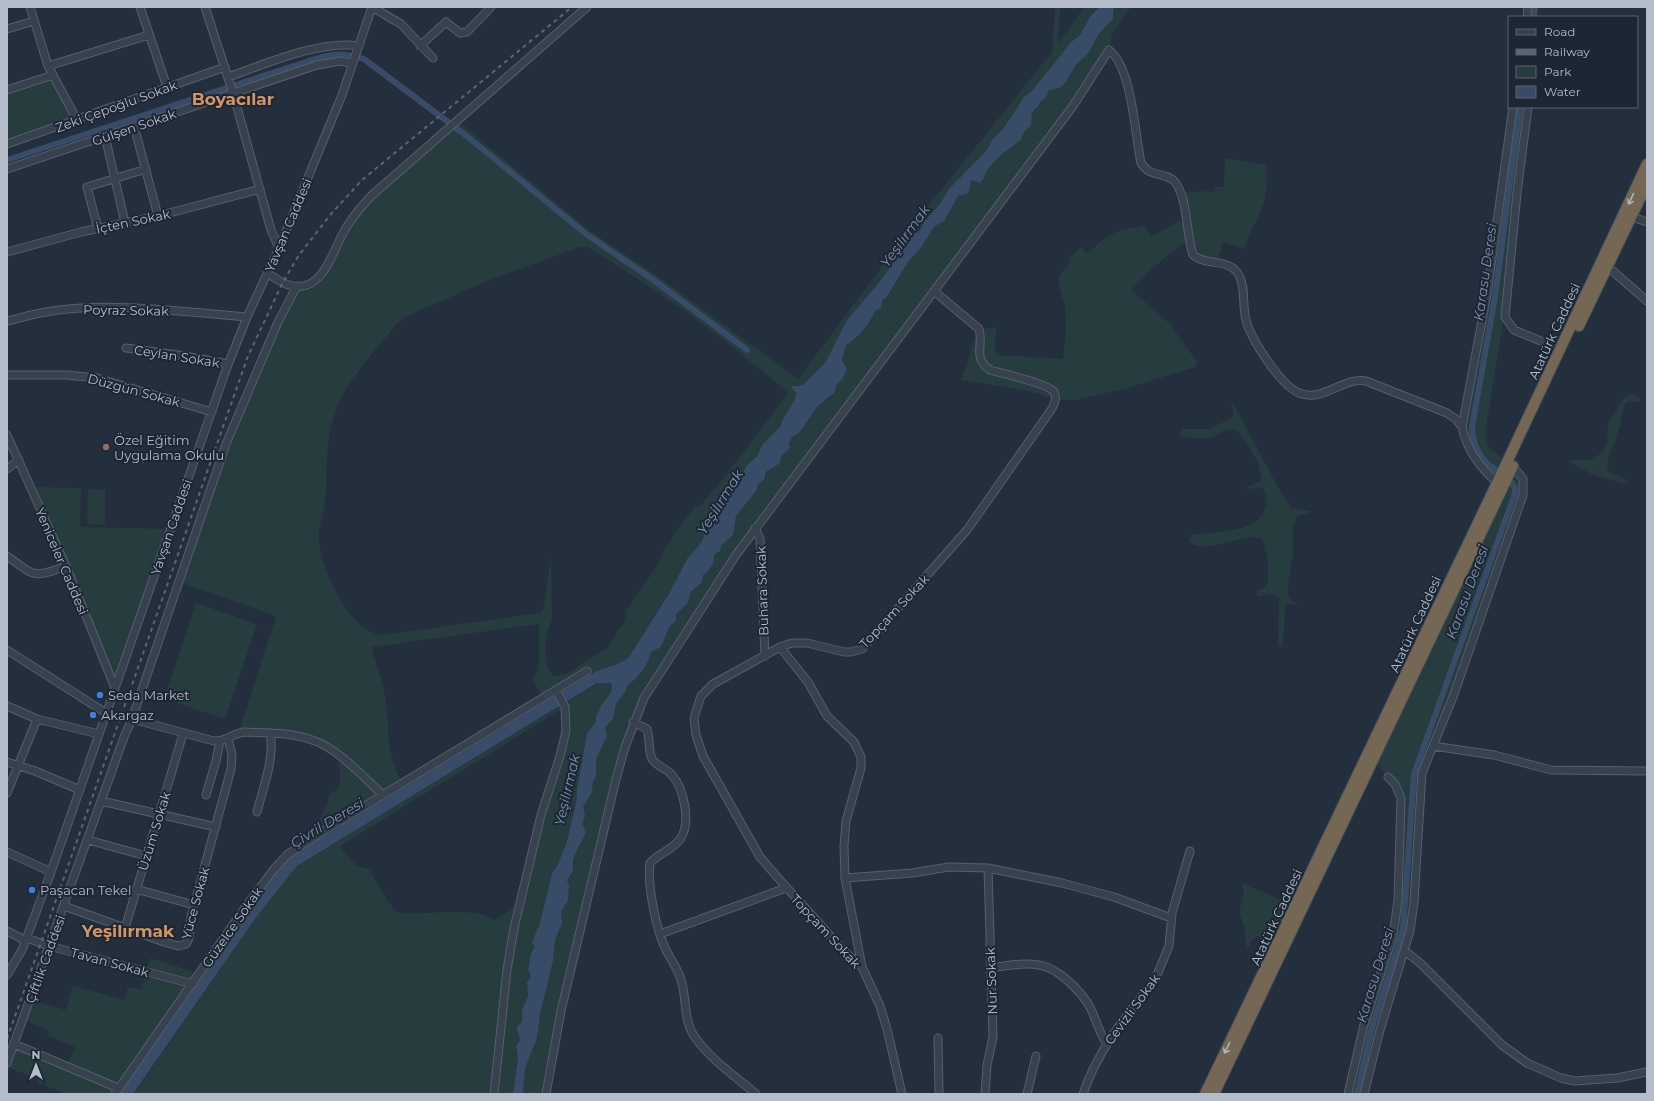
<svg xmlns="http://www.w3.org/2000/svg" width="1654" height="1101" font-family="Montserrat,sans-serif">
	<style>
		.green { fill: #263c3f; fill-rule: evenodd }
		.water { fill: #394c67 }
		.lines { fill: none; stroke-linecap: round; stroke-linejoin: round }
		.canal { stroke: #394c67; stroke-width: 6 }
		.minor-casing { stroke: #565f6c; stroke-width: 9 }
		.highway-casing { stroke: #434c59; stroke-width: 12 }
		.minor { stroke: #38414e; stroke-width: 7 }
		.highway { stroke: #746855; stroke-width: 10 }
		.rail { stroke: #5a6575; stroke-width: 2; stroke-dasharray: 4 4; stroke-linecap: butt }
		.oneway { stroke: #aeb4bd }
		.education-dot { fill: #8d6e63; stroke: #1d2633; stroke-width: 1.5 }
		.shop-dot { fill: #3f7fe0; stroke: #1d2633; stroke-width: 1.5 }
		.labels { text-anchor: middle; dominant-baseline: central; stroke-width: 4; stroke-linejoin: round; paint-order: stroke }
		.street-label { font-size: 13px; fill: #b4bcc9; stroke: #1d2633 }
		.poi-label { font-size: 13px; fill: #b4bcc9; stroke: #1d2633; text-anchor: start }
		.water-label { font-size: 14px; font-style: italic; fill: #7c92b1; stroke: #1d2633 }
		.district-label { font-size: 17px; font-weight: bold; fill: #d59563; stroke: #1d2633 }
	</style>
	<rect width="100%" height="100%" fill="#242f3e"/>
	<path class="green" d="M 1055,7 L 1060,7 L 1058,44 L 1084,7 L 1099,7 L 1095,10 L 1080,35 L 1071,42 L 1032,91 L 1024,97 L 1003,129 L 992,140 L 987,150 L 955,183 L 935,210 L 924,222 L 919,232 L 847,320 L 825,363 L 804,384 L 799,386 L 791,385 L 796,393 L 795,399 L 781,423 L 780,427 L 762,445 L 757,456 L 746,466 L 743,474 L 737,480 L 728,494 L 728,500 L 719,511 L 712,526 L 701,543 L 687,559 L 670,592 L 629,657 C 618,666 603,667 591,674 L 290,857 L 249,910 L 120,1094 L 61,1094 L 62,1092 L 37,1082 L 38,1079 L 7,1067 L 14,1044 L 66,1066 L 75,1047 L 47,1035 L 49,1031 L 23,1019 L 30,1000 L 66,1010 L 73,986 L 124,1000 L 128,987 L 141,990 L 150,958 L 200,974 L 274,869 L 301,846 L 313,832 L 325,809 L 329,796 C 331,793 335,792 337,790 C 342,784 339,761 337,754 L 312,739 L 239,732 L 276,616 L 179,582 L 226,444 L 297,286 L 315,281 L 353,217 L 458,121 L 590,231 L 659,277 L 798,379 L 912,226 L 1052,52 ZM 580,247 L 589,248 C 659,290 725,339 787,392 L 787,395 L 723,479 L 702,504 L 695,507 L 687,517 L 664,549 L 659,563 L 627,609 L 624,624 L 618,629 L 609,647 L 566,674 L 555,676 C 544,671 545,650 546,638 C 547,630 551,625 552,617 L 551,555 L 543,610 L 540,613 L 383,635 C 350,633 320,569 319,539 C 318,528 323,517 325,506 C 328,475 324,443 335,413 C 347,380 373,353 395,326 L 405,317 L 492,279 ZM 539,624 L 539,667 L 537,673 L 532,678 L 543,698 L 403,783 C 385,756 390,725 385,695 C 382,679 375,663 372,647 Z
		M 1114,7 L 1131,7 L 1112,34 L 1109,50 L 1073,106 L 755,528 L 633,722 L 574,955 L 546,1094 L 523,1094 L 525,1068 L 537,1038 L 540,1014 L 553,961 L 555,940 L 561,916 L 561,912 C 567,903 572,890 567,880 L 574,867 L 573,859 L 579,847 L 583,807 L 590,795 L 593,781 L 596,776 L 596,760 L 601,749 L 605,728 L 612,721 L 616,704 L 625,692 L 627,686 L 634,680 L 637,675 L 641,672 L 647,664 L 651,652 L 661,645 L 669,627 L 676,621 L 676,614 L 687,604 L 691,592 L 702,582 L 703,575 C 710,570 715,564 714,555 L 719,553 L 721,546 L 731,537 L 736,516 L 758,489 L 758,484 L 764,480 L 767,472 C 780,466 788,450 792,437 L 798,434 L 817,407 L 832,396 L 838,382 L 843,378 L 846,365 L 842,360 L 846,345 C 859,338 869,324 875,311 L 881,308 L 883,299 L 886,298 L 908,262 L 920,249 L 934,227 L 946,218 L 958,196 L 970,191 L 971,180 L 977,183 L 982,181 L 987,170 L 1002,154 L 1021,140 L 1023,134 L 1031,125 L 1032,112 L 1039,107 L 1040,102 L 1049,90 L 1068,78 L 1076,65 L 1082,60 L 1094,40 L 1115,14 Z
		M 53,75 L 77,120 L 7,144 L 7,90 Z
		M 1513,107 L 1528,107 L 1505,310 L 1485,434 L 1488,447 L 1513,466 L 1524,488 L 1422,773 L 1413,912 L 1364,1094 L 1348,1094 L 1395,927 L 1401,803 C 1396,785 1389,772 1372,763 L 1503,487 L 1485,472 L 1463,433 Z
		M 1225,158 L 1266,165 C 1267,178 1267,190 1264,202 C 1259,219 1248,232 1245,249 L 1223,242 L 1216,263 L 1197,259 L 1189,240 C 1167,255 1149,270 1131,290 L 1170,324 L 1197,362 L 1195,367 L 1128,388 L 1075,400 L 1055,400 L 1043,395 L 1022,390 L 961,380 C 967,369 972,339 979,332 C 984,328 991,328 997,327 C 996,335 992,348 999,355 L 1063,359 L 1066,334 L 1065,306 L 1058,283 L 1060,275 L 1069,265 L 1071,256 L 1081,247 L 1087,253 C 1098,244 1108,234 1122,230 C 1130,227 1137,230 1144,225 L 1151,237 L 1185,218 L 1180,192 L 1215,191 L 1215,187 L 1224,187 Z
		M 1629,394 L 1636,395 L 1641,400 L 1639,402 L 1628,401 L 1624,405 L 1620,426 L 1607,463 L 1608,471 L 1627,480 L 1627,483 L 1622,483 L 1591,474 L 1570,462 L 1569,460 L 1590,460 L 1603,452 L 1607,444 L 1608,427 L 1611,418 L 1624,398 Z
		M 1231,400 L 1284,498 L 1292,508 L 1311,511 L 1310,513 L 1297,516 L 1293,527 L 1293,554 L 1287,593 L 1291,600 L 1300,606 L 1286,603 L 1282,647 L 1278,646 L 1279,598 L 1274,594 L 1259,596 L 1256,594 L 1257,591 C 1261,589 1265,588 1267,584 C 1271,576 1266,546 1262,539 C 1249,529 1200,559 1189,540 L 1191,535 C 1212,532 1263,533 1266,505 C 1267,498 1266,493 1262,488 L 1246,489 L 1247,487 L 1260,481 C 1265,466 1246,441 1236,430 C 1228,426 1220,434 1213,437 C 1203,440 1191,438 1181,436 L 1179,434 L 1183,429 L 1209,429 L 1232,418 L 1234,413 Z
		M 31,487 L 81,488 L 80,527 L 170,529 L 115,688 Z
		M 88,489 L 105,490 L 105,525 L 87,524 Z
		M 196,603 L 257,624 L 225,719 L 164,699 Z
		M 603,682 L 612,684 L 611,692 L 596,717 L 596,722 L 587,733 L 577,789 L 576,803 L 567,841 L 558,864 L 552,873 L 540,923 L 536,932 L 535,947 L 531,953 L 528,969 L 531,976 L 527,981 L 528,996 L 524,1006 L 522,1022 L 519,1024 L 517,1035 L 520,1040 L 516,1046 L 518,1058 L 513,1094 L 134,1094 L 257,916 L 297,866 L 598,683 ZM 565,707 L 560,756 L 519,904 L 495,920 C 475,906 423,915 398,913 L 389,903 L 369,869 C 355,868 348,857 340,846 Z
		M 1242,883 L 1295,906 L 1277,945 L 1257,936 L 1251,941 L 1247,951 L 1244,925 L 1240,916 L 1240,909 L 1244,895 Z"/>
	<path class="water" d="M 1099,7 L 1114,7 L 1113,19 L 1098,35 L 1089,52 L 1076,65 L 1065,83 L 1059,88 L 1049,90 L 1045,99 L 1041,101 L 1038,107 L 1032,112 L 1031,125 L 1023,134 L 1021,140 L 1002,154 L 987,170 L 984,178 L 980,183 L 971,180 L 969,193 L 958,196 L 944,221 L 934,227 L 920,249 L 908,262 L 886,298 L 883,299 L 881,308 L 875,311 C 869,324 859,338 846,345 L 842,360 L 847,369 L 843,378 L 837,384 L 834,393 L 817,407 L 799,433 L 792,437 L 789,444 L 790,448 L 782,456 L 779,464 L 766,472 L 764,480 L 758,484 L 757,490 L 736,516 L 733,535 L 721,546 L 720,551 L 714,555 C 715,564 710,570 703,575 L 702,582 L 691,592 L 687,604 L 676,614 L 676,621 L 669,627 L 661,647 L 651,652 C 649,664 638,678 627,686 L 626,691 L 616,704 L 613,719 L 605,728 L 607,735 L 596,760 L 596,776 L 593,781 L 592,792 L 583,807 L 585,816 L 582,824 L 586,832 L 573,859 L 573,871 L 567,880 L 569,885 L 568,900 L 561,912 L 562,923 L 555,940 L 553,961 L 540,1014 L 537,1038 L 525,1068 L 523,1094 L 513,1094 L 518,1058 L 516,1046 L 520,1040 C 518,1033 514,1027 522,1022 L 522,1010 L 528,996 L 527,982 L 531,976 L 528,970 L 531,953 L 535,947 L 532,942 L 540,923 L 552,873 L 558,864 L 567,841 L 576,803 L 577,789 L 587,733 L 596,722 L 596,717 L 601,706 L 611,692 L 612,685 L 610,683 L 597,683 L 297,866 L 257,916 L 133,1094 L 120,1094 L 249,910 L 281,866 L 290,857 L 591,674 C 603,667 618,666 629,657 L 670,592 L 687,559 L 701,543 L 705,534 L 712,526 L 720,509 L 728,500 L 732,485 L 743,474 L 746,466 L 757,456 L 762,445 L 780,427 L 782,421 L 795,399 L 796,393 L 791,386 L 799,386 L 804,384 L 825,363 L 847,320 L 880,281 L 915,233 L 919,232 L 924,222 L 939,205 L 950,188 L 987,150 L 992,140 L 1003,129 L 1024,97 L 1032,91 L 1071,42 L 1080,35 L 1090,17 Z"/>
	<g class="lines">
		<path class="canal" d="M 1534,17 L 1535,7
			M 7,160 L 315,59 C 334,53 346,53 364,59 L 468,137 L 586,234 L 655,281 L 747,350
			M 1357,1094 L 1372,1027 L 1398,948 L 1403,929 L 1414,774 L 1515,493 C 1517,479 1494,471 1486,462 C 1477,453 1472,439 1472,427 L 1495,297 L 1520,107"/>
		<defs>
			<path id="minor" d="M 30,7 L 48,66 L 77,120
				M 140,7 L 167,87
				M 205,7 L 233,93 L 271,230 L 279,248
				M 372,7 L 401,24 L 433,58
				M 1527,17 L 1528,7
				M 7,29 L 34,21
				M 420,46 L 446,22 L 460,33 L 467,32 L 491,7
				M 48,66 L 149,35
				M 228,77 C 266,64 319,40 359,46
				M 7,90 L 53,75
				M 1528,107 L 1517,193 L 1505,317 L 1514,330 L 1560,349
				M 134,126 L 158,216
				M 105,136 L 125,223
				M 7,144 L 225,67
				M 7,169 L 317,65 L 341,61 L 353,64
				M 1632,217 L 1647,222
				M 98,229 L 87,187 L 146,169
				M 7,252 L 81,232 L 158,216 L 260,189
				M 1608,267 L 1647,301
				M 267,273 C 275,278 283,284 292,286 C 322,292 332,254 342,235 C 349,221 359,209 370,197 L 587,7
				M 7,321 C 20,318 33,314 46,312 C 105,301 186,312 247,317
				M 126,348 L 185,356 L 228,364
				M 7,375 L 67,375 L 97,378 L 212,412
				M 7,435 L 66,566 L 115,688
				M 7,469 L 19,460
				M 1497,482 C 1479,467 1467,450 1462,427 L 1487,294 L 1513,107
				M 755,528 L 760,539 L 765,656
				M 7,556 C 35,576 32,579 66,566
				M 780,647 L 808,682 L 827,716 L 854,742 L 861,757 L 861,768 L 846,821 L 844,846 L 845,878 L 862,967
				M 7,650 L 106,713
				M 7,706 L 37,719 L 99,734
				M 132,719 L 214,741 C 226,742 233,733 244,732 C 267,733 291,732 312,740 C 338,748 363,777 383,795
				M 633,722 L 647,729 C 650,738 648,750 652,759 C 656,766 666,768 671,774 C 684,788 691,821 681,838 C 673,850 659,853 650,863 C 647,884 656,930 666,950 C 671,960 678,969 681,980 C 687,998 683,1019 694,1036 C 710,1059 735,1076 756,1094
				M 1433,746 L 1494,755 L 1551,770 L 1647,771
				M 7,762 L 35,771 L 80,790
				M 7,793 L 37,719
				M 206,795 L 216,761 L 220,741
				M 101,801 L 216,827
				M 257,812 C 263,787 275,759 270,733
				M 88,840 L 146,856
				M 7,852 L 51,872
				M 845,878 L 912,873 L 949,867 L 988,868 L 1062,883 L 1114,897 L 1171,918
				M 136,889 L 194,905
				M 64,906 L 164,942 L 178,946 L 186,944 L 189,938 L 191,917 L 231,769 L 232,754 L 228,739
				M 125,928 L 183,734
				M 7,931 L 26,941
				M 660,934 L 786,888
				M 27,938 L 49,946 L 193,984
				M 1405,951 L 1420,963 L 1502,1045 L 1527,1063 L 1561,1078 L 1575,1081 L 1617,1078 L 1647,1072
				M 990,968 C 1006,966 1023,962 1039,965 C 1057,967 1081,991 1090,1007 C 1096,1019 1099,1032 1106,1043
				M 7,975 L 22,950 L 51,872 L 226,370 L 247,317 L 279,248 L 342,95 L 372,7
				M 938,1038 L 939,1094
				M 14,1044 L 118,1088
				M 7,1063 L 124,737 L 132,719 L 226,444 L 278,322 L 297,286
				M 115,1094 L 244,909 L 274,869 L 288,854 L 322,832 L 587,671
				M 494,1094 L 507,970 L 514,928 L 541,815 L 560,756 L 566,731 L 565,707 L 556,690
				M 546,1094 L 561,1011 L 616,779 L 625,747 L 644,698 L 736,555 L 1073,106 L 1109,50 C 1132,67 1135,135 1141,163 C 1151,179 1166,171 1175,182 C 1188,198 1186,235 1193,255 C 1205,266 1230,258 1239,275 C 1246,288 1242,306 1246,320 C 1251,339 1282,389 1302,394 C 1325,401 1343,377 1366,381 L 1447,413 L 1456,419 L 1462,427
				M 902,1094 L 887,1029 L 880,1006 L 862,967 L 844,951 L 779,879 L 760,857 L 703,756 L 696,735 L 694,718 L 701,696 L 713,684 L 780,647 L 792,643 L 807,643 L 844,652 L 851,652 L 862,649 L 967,530 L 1051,410 C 1054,405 1057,397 1054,392 C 1049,384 1001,373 990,370 C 972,357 984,347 979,329 L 934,291
				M 985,1094 L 987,1065 L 993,1037 L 988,868
				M 1027,1094 L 1036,1056
				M 1083,1094 C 1098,1049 1126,1016 1155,980 L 1169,946 L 1172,913 L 1190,851
				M 1348,1094 L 1364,1025 L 1393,936 L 1398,900 L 1401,798 L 1395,784 L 1388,777
				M 1364,1094 L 1380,1030 L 1410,931 L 1414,902 L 1422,773 L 1453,697 L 1523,495 L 1523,479 L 1513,466"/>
			<path id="highway" d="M 1579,326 L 1647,184
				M 1205,1094 L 1507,462 L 1647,164
				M 1214,1094 L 1513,466"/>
		</defs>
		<use href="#minor" class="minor-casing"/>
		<use href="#highway" class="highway-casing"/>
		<use href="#minor" class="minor"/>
		<use href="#highway" class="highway"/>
		<path class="rail" d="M 7,1039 L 248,356 L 283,282 L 299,255 L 331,214 L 362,180 L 572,7"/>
	</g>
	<defs><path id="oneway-shaft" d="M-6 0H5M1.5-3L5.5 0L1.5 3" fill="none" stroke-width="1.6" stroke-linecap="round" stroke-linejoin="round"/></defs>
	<g class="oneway">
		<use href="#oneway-shaft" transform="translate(1631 199) rotate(115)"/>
		<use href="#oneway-shaft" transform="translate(1227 1048) rotate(116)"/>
	</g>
	<circle class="education-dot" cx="106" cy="447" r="4"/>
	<g class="shop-dot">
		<circle cx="100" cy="695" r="4"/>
		<circle cx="93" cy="715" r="4"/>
		<circle cx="32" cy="890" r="4"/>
	</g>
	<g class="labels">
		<g class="street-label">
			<text transform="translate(116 106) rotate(-20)">Zeki Çepoğlu Sokak</text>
			<text transform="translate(134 127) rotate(-19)">Gülşen Sokak</text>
			<text transform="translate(133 221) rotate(-12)">İçten Sokak</text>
			<text transform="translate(288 225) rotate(-67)">Yavşan Caddesi</text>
			<text transform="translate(126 310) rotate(1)">Poyraz Sokak</text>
			<text transform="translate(1554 331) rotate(-65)">Atatürk Caddesi</text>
			<text transform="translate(177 356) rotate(9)">Ceylan Sokak</text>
			<text transform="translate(134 390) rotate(15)">Düzgün Sokak</text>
			<text transform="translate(171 527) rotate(-71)">Yavşan Caddesi</text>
			<text transform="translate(62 561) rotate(67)">Yeniceler Caddesi</text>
			<text transform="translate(762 591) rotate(-92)">Buhara Sokak</text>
			<text transform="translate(894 611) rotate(-47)">Topçam Sokak</text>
			<text transform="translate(1415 624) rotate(-65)">Atatürk Caddesi</text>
			<text transform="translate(154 831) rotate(-73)">Üzüm Sokak</text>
			<text transform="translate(195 903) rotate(-75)">Yüce Sokak</text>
			<text transform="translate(1276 917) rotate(-65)">Atatürk Caddesi</text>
			<text transform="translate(232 927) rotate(-55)">Güzelce Sokak</text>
			<text transform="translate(826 931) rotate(47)">Topçam Sokak</text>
			<text transform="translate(45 959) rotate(-70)">Çiftlik Caddesi</text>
			<text transform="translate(110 962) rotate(15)">Tavan Sokak</text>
			<text transform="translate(991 981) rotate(-92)">Nur Sokak</text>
			<text transform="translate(1132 1009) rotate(-54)">Cevizli Sokak</text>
		</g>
		<g class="poi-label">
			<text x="114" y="440">Özel Eğitim<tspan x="114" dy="15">Uygulama Okulu</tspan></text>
			<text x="108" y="695">Seda Market</text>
			<text x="101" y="715">Akargaz</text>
			<text x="40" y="890">Paşacan Tekel</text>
		</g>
		<g class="water-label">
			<text transform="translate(905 236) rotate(-54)">Yeşilırmak</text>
			<text transform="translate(1485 272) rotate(-82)">Karasu Deresi</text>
			<text transform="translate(720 502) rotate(-58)">Yeşilırmak</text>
			<text transform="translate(1467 592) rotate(-70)">Karasu Deresi</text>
			<text transform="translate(567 790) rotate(-77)">Yeşilırmak</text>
			<text transform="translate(327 823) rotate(-31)">Çivril Deresi</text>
			<text transform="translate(1375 975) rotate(-73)">Karasu Deresi</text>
		</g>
		<g class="district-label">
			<text x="233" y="99">Boyacılar</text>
			<text x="128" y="931">Yeşilırmak</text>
		</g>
	</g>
	<rect width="1654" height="1101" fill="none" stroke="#b4bcc9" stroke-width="16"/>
	<rect x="1508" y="16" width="130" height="92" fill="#1d2633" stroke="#59626f"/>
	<rect x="1516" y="29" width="20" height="6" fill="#38414e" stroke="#59626f"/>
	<text x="1544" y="36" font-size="12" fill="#b4bcc9">Road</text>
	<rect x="1516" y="49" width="20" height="6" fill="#5a6575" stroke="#59626f"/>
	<text x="1544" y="56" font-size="12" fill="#b4bcc9">Railway</text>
	<rect x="1516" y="66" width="20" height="12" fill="#263c3f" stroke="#59626f"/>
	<text x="1544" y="76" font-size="12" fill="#b4bcc9">Park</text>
	<rect x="1516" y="86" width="20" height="12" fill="#394c67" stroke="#59626f"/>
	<text x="1544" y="96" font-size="12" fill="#b4bcc9">Water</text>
	<g transform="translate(36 1065)" stroke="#1d2633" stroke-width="3" paint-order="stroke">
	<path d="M0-3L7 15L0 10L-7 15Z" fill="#b4bcc9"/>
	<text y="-6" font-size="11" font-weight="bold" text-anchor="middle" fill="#b4bcc9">N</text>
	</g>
</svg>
